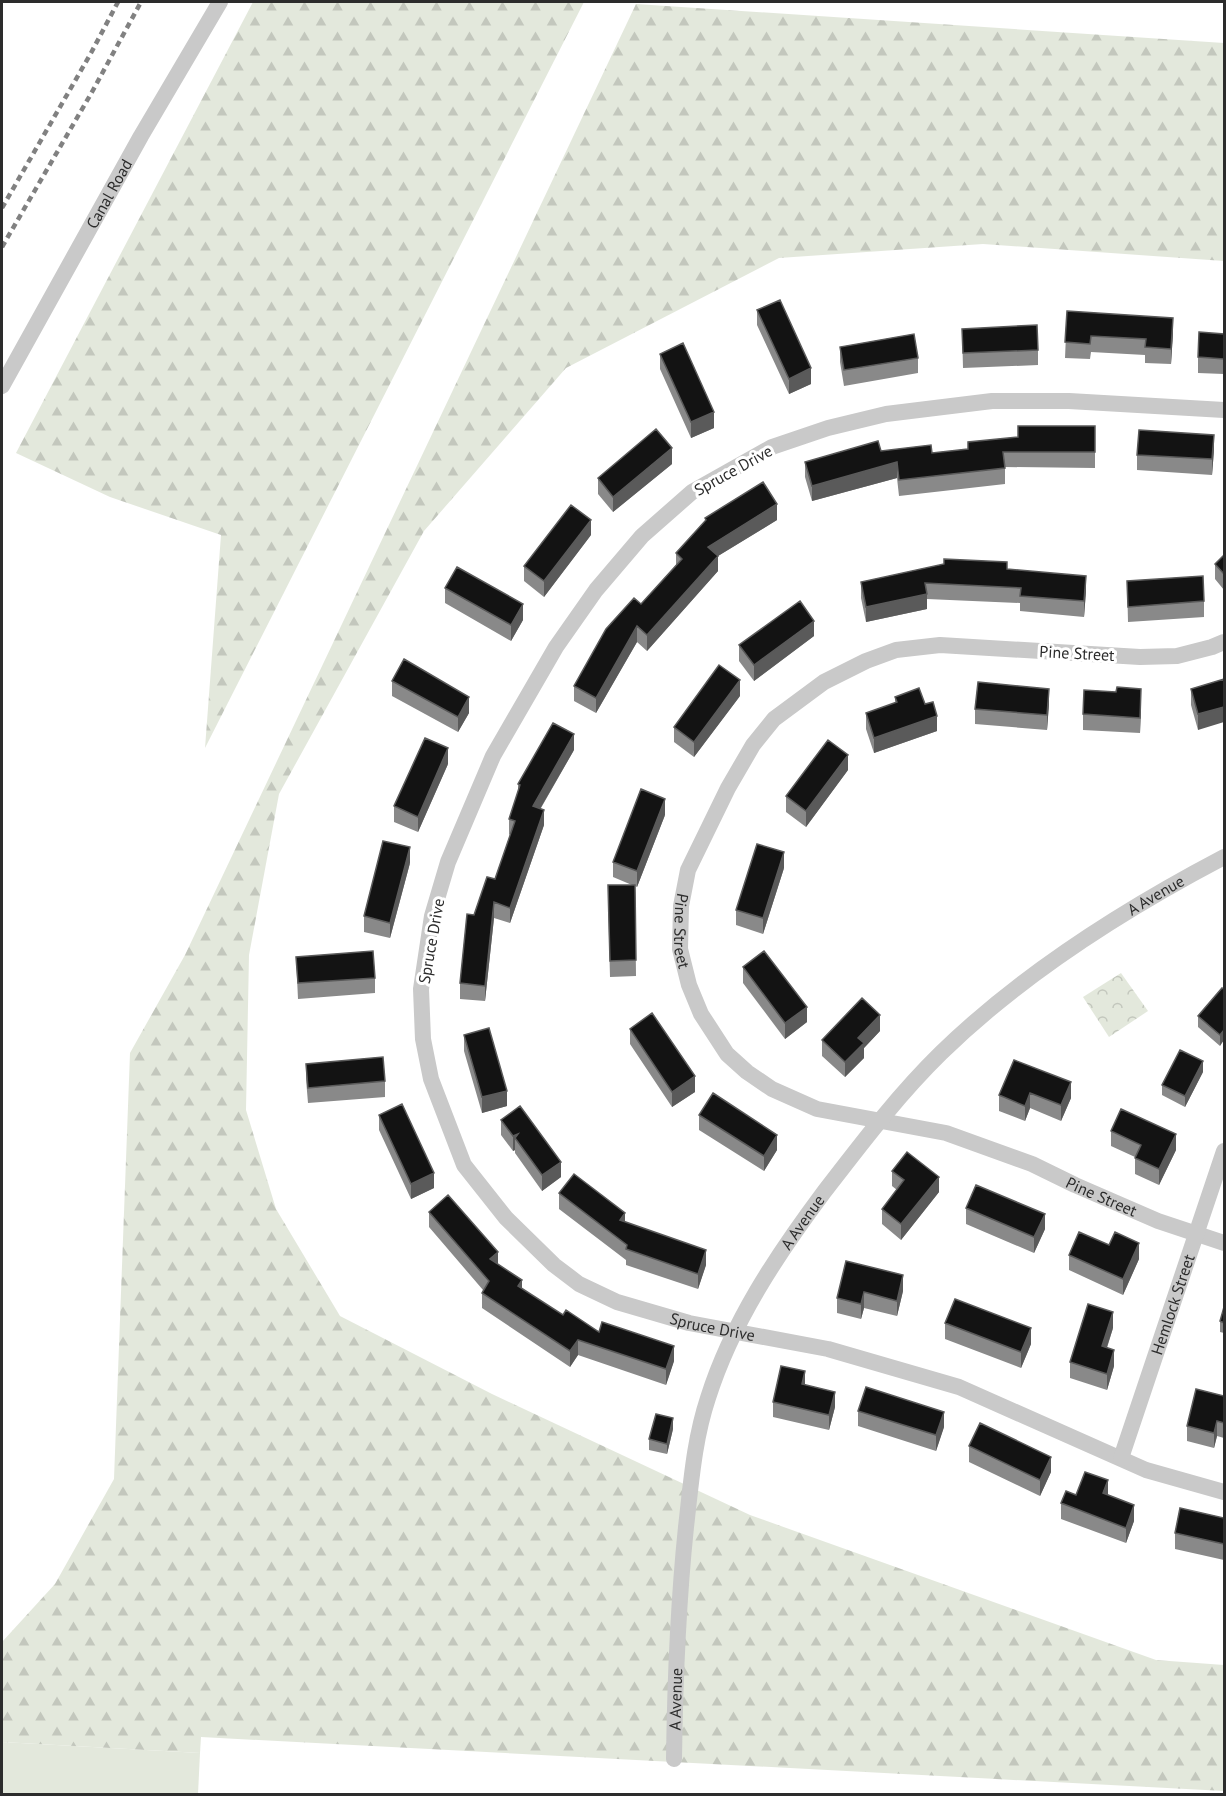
<svg xmlns="http://www.w3.org/2000/svg" width="1226" height="1796" font-family="'PT Sans',sans-serif">
	<style>
		.grass { fill: #e3e8dc }
		.forest { fill: url(#forest-firs) }
		.park { fill: url(#park-crowns) }
		.lines { fill: none; stroke-linecap: round; stroke-linejoin: round }
		.minor { stroke: #c9c9c9; stroke-width: 16 }
		.rail { stroke: #818181; stroke-width: 4.5; stroke-dasharray: 6 4.5; stroke-linecap: butt }
		.wall { fill: #898989 }
		.shaded-wall { fill: #5a5a5a }
		.building { fill: #131313; stroke: #5a5a5a; stroke-width: 1.5 }
		.labels { text-anchor: middle; dominant-baseline: central; stroke-width: 6; stroke-linejoin: round; paint-order: stroke }
		.street-label { font-size: 16px; fill: #2c2c2c; stroke: #fff }
	</style>
	<defs>
		<pattern id="forest-firs" width="22" height="20" patternUnits="userSpaceOnUse" patternTransform="scale(1.5)"><rect width="22" height="20" fill="#e3e8dc"/><path d="M5 1l3.5 6h-7zM16 11l3.5 6h-7z" fill="#c3c7bd"/></pattern>
		<pattern id="park-crowns" width="20" height="18" patternUnits="userSpaceOnUse" patternTransform="scale(1.5)"><rect width="20" height="18" fill="#e3e8dc"/><path d="M2 6a3 3 0 1 1 6 0M12 15a3 3 0 1 1 6 0" fill="none" stroke="#c3c7bd"/></pattern>
	</defs>
	<rect width="100%" height="100%" fill="#fff"/>
	<path class="grass" d="M 2,1742 L 200,1753 L 198,1794 L 2,1794 Z"/>
	<path class="forest" d="M 253,2 L 584,2 L 205,748 L 221,535 L 110,497 L 16,453 Z
		M 636,4 L 1224,43 L 1224,261 L 983,244 L 779,258 L 566,368 L 424,531 L 279,794 L 249,955 L 246,1110 L 276,1209 L 340,1316 L 492,1394 L 750,1515 L 1156,1660 L 1224,1665 L 1224,1791 L 201,1737 L 200,1753 L 2,1742 L 2,1642 L 55,1584 L 114,1479 L 130,1053 L 185,955 Z"/>
	<path class="park" d="M 1121,973 L 1148,1011 L 1109,1037 L 1083,997 Z"/>
	<g class="lines">
		<g class="minor">
			<path id="s1" d="M 2,386 L 141,136 L 220,2"/>
			<path id="s2" d="M 1224,410 L 1069,401 L 992,401 L 886,414 L 828,428 L 772,447 L 692,492 L 642,536 L 596,590 L 556,647 L 493,756 L 448,862 L 432,916 L 421,989 L 423,1039 L 431,1079 L 464,1165 L 506,1218 L 554,1265 L 579,1284 L 617,1302 L 689,1323 L 828,1349 L 959,1387 L 1146,1470 L 1224,1492"/>
			<path id="s3" d="M 1224,642 L 1212,647 L 1177,656 L 1140,657 L 940,645 L 896,650 L 866,661 L 824,682 L 774,719 L 753,745 L 728,788 L 688,870 L 681,906 L 680,949 L 689,985 L 701,1014 L 727,1054 L 747,1072 L 772,1089 L 817,1109 L 946,1133 L 1032,1164 L 1075,1185 L 1158,1221 L 1224,1243"/>
			<path id="s4" d="M 1121,1458 L 1224,1151"/>
			<path id="s5" d="M 674,1759 C 675,1682 678,1604 686,1527 C 691,1484 694,1440 708,1398 C 732,1322 777,1255 824,1192 C 861,1144 898,1095 941,1053 C 1023,973 1123,910 1224,857"/>
		</g>
		<path class="rail" d="M 2,208 L 91,53 L 118,2
			M 2,247 L 92,92 L 141,2"/>
	</g>
	<path class="wall" d="M 757,310 L 811,384 L 789,394 L 757,325 Z
		M 1067,311 L 1173,333 L 1171,364 L 1145,363 L 1145,355 L 1091,352 L 1090,359 L 1065,358 Z
		M 962,329 L 1038,350 L 1038,365 L 963,368 Z
		M 1224,334 L 1224,374 L 1198,373 L 1198,357 Z
		M 840,347 L 918,358 L 918,373 L 844,386 L 840,362 Z
		M 660,354 L 714,428 L 691,438 L 660,369 Z
		M 1095,426 L 1095,468 L 1005,467 L 1005,484 L 899,496 L 897,478 L 812,501 L 805,477 L 805,462 L 881,451 L 932,453 L 968,449 L 1018,437 Z
		M 1214,450 L 1212,475 L 1137,470 L 1137,455 Z
		M 672,464 L 613,512 L 598,494 L 598,478 Z
		M 705,518 L 777,520 L 718,556 L 718,571 L 647,651 L 637,642 L 596,713 L 574,701 L 574,686 L 641,604 L 676,565 L 676,553 L 705,522 Z
		M 591,535 L 544,597 L 524,581 L 524,566 Z
		M 1224,555 L 1224,590 L 1215,579 L 1215,564 Z
		M 1007,569 L 1086,591 L 1084,617 L 1020,611 L 1020,603 L 927,599 L 927,609 L 866,622 L 861,598 L 861,582 Z
		M 1127,581 L 1204,601 L 1204,617 L 1128,622 Z
		M 445,588 L 523,620 L 511,641 L 445,603 Z
		M 814,636 L 754,681 L 739,661 L 739,645 Z
		M 1224,679 L 1198,730 L 1191,705 L 1191,689 Z
		M 392,681 L 469,713 L 458,732 L 392,696 Z
		M 740,696 L 694,757 L 674,742 L 674,727 Z
		M 895,697 L 937,731 L 874,753 L 866,729 L 866,713 L 895,703 Z
		M 1049,704 L 1047,730 L 975,724 L 975,709 Z
		M 1141,704 L 1140,733 L 1083,730 L 1083,714 Z
		M 574,750 L 541,808 L 544,825 L 510,923 L 494,918 L 485,1001 L 460,999 L 460,983 L 474,915 L 495,879 L 510,835 L 509,834 L 509,819 L 518,793 L 518,784 Z
		M 448,764 L 418,832 L 394,822 L 394,806 Z
		M 848,770 L 806,827 L 786,812 L 786,796 Z
		M 665,815 L 637,887 L 635,886 L 636,976 L 610,977 L 608,901 L 632,885 L 613,877 L 613,862 Z
		M 410,863 L 390,938 L 364,932 L 364,916 Z
		M 784,868 L 763,934 L 736,925 L 736,910 Z
		M 296,957 L 375,978 L 375,993 L 298,999 Z
		M 743,967 L 807,1022 L 785,1039 L 743,983 Z
		M 1222,988 L 1220,1046 L 1198,1027 L 1198,1016 Z
		M 630,1029 L 695,1092 L 672,1107 L 630,1044 Z
		M 880,1031 L 864,1048 L 864,1058 L 845,1077 L 822,1056 L 822,1040 Z
		M 464,1035 L 507,1106 L 482,1113 L 464,1051 Z
		M 306,1064 L 385,1081 L 385,1097 L 308,1103 L 306,1079 Z
		M 1203,1072 L 1185,1107 L 1162,1095 L 1162,1085 Z
		M 1071,1082 L 1071,1098 L 1061,1121 L 1030,1108 L 1025,1121 L 999,1111 L 999,1095 Z
		M 379,1115 L 434,1188 L 411,1199 L 379,1130 Z
		M 699,1115 L 777,1150 L 764,1171 L 699,1130 Z
		M 501,1120 L 561,1177 L 542,1191 L 515,1153 L 515,1150 L 513,1151 L 501,1135 Z
		M 1111,1131 L 1176,1150 L 1159,1185 L 1135,1174 L 1135,1157 L 1111,1146 Z
		M 892,1171 L 939,1192 L 901,1240 L 882,1224 L 882,1209 L 897,1190 L 892,1186 Z
		M 559,1193 L 625,1222 L 706,1265 L 698,1289 L 626,1265 L 626,1260 L 559,1209 Z
		M 966,1208 L 1045,1229 L 1034,1253 L 966,1224 Z
		M 429,1212 L 498,1264 L 522,1289 L 563,1315 L 599,1332 L 674,1361 L 666,1385 L 578,1355 L 570,1367 L 482,1308 L 482,1293 L 483,1290 L 429,1227 Z
		M 1069,1255 L 1139,1259 L 1123,1295 L 1069,1270 Z
		M 846,1261 L 903,1291 L 897,1316 L 864,1308 L 861,1319 L 837,1313 L 837,1298 Z
		M 1224,1307 L 1224,1333 L 1220,1332 L 1220,1321 Z
		M 945,1323 L 1031,1344 L 1021,1368 L 945,1339 Z
		M 1113,1328 L 1107,1348 L 1114,1366 L 1107,1390 L 1070,1378 L 1070,1362 Z
		M 805,1385 L 835,1407 L 829,1430 L 773,1417 L 773,1402 Z
		M 1224,1396 L 1224,1438 L 1217,1436 L 1214,1448 L 1187,1441 L 1187,1426 Z
		M 858,1411 L 944,1427 L 936,1451 L 858,1426 Z
		M 673,1429 L 667,1454 L 649,1450 L 649,1439 Z
		M 969,1446 L 1051,1472 L 1040,1496 L 969,1462 Z
		M 1076,1495 L 1108,1495 L 1134,1521 L 1126,1543 L 1061,1519 L 1061,1503 Z
		M 1224,1518 L 1224,1560 L 1175,1549 L 1175,1533 Z"/>
	<path class="shaded-wall" d="M 1173,318 L 1173,333 L 1171,364 L 1171,349 Z
		M 811,368 L 811,384 L 789,394 L 789,379 Z
		M 714,412 L 714,428 L 691,438 L 691,422 Z
		M 1214,435 L 1214,450 L 1212,475 L 1212,459 Z
		M 672,448 L 672,464 L 613,512 L 613,497 Z
		M 897,462 L 897,478 L 812,501 L 812,486 Z
		M 777,504 L 777,520 L 718,556 L 718,571 L 647,651 L 647,635 L 708,547 Z
		M 591,520 L 591,535 L 544,597 L 544,581 Z
		M 1086,576 L 1086,591 L 1084,617 L 1084,601 Z
		M 927,594 L 927,609 L 866,622 L 866,607 Z
		M 523,604 L 523,620 L 511,641 L 511,625 Z
		M 814,621 L 814,636 L 754,681 L 754,665 Z
		M 637,626 L 637,642 L 596,713 L 596,698 Z
		M 740,680 L 740,696 L 694,757 L 694,742 Z
		M 1049,689 L 1049,704 L 1047,730 L 1047,715 Z
		M 1141,689 L 1141,704 L 1140,733 L 1140,718 Z
		M 469,697 L 469,713 L 458,732 L 458,717 Z
		M 1224,707 L 1224,722 L 1198,730 L 1198,714 Z
		M 937,716 L 937,731 L 874,753 L 874,738 Z
		M 574,734 L 574,750 L 533,821 L 533,806 Z
		M 448,748 L 448,764 L 418,832 L 418,817 Z
		M 848,755 L 848,770 L 806,827 L 806,811 Z
		M 665,799 L 665,815 L 637,887 L 637,871 Z
		M 544,810 L 544,825 L 510,923 L 510,908 Z
		M 410,847 L 410,863 L 390,938 L 390,923 Z
		M 784,852 L 784,868 L 763,934 L 763,918 Z
		M 494,902 L 494,918 L 485,1001 L 485,986 Z
		M 807,1007 L 807,1022 L 785,1039 L 785,1023 Z
		M 880,1015 L 880,1031 L 864,1048 L 864,1058 L 845,1077 L 845,1062 L 858,1038 Z
		M 1224,1030 L 1224,1040 L 1220,1046 L 1220,1035 Z
		M 1203,1061 L 1203,1072 L 1185,1107 L 1185,1096 Z
		M 695,1076 L 695,1092 L 672,1107 L 672,1092 Z
		M 1071,1082 L 1071,1098 L 1061,1121 L 1061,1105 Z
		M 507,1091 L 507,1106 L 482,1113 L 482,1097 Z
		M 1030,1093 L 1030,1108 L 1025,1121 L 1025,1106 Z
		M 518,1134 L 515,1138 L 515,1150 L 513,1151 L 513,1136 Z
		M 1176,1134 L 1176,1150 L 1159,1185 L 1159,1169 Z
		M 777,1135 L 777,1150 L 764,1171 L 764,1156 Z
		M 561,1162 L 561,1177 L 542,1191 L 542,1175 Z
		M 434,1173 L 434,1188 L 411,1199 L 411,1184 Z
		M 939,1177 L 939,1192 L 901,1240 L 901,1224 Z
		M 625,1213 L 625,1229 L 620,1220 Z
		M 1045,1214 L 1045,1229 L 1034,1253 L 1034,1237 Z
		M 1139,1243 L 1139,1259 L 1123,1295 L 1123,1279 Z
		M 706,1250 L 706,1265 L 698,1289 L 698,1274 Z
		M 498,1252 L 498,1268 L 490,1259 Z
		M 903,1275 L 903,1291 L 897,1316 L 897,1301 Z
		M 522,1280 L 522,1295 L 518,1286 Z
		M 864,1292 L 864,1308 L 861,1319 L 861,1304 Z
		M 1113,1312 L 1113,1328 L 1102,1362 L 1102,1346 Z
		M 1031,1328 L 1031,1344 L 1021,1368 L 1021,1352 Z
		M 578,1340 L 578,1355 L 570,1367 L 570,1351 Z
		M 674,1346 L 674,1361 L 666,1385 L 666,1369 Z
		M 1114,1350 L 1114,1366 L 1107,1390 L 1107,1374 Z
		M 805,1371 L 805,1387 L 802,1384 Z
		M 835,1392 L 835,1407 L 829,1430 L 829,1415 Z
		M 944,1412 L 944,1427 L 936,1451 L 936,1435 Z
		M 673,1418 L 673,1429 L 667,1454 L 667,1444 Z
		M 1217,1421 L 1217,1436 L 1214,1448 L 1214,1433 Z
		M 1051,1457 L 1051,1472 L 1040,1496 L 1040,1480 Z
		M 1108,1480 L 1108,1496 L 1103,1493 Z
		M 1134,1505 L 1134,1521 L 1126,1543 L 1126,1528 Z"/>
	<path class="building" d="M 780,300 L 811,368 L 789,379 L 757,310 Z
		M 1067,311 L 1173,318 L 1171,349 L 1145,347 L 1146,339 L 1091,336 L 1090,344 L 1065,342 Z
		M 1037,325 L 1038,350 L 963,353 L 962,329 Z
		M 1199,332 L 1224,334 L 1224,359 L 1198,357 Z
		M 914,334 L 918,358 L 844,370 L 840,347 Z
		M 683,343 L 714,412 L 691,422 L 660,354 Z
		M 1018,426 L 1095,426 L 1095,452 L 1003,452 L 1005,468 L 899,480 L 897,462 L 812,486 L 805,462 L 878,441 L 881,451 L 931,445 L 932,453 L 968,449 L 968,442 L 1018,437 Z
		M 656,429 L 672,448 L 613,497 L 598,478 Z
		M 1139,430 L 1214,435 L 1212,459 L 1137,455 Z
		M 763,482 L 777,504 L 708,547 L 718,556 L 647,635 L 637,626 L 596,698 L 574,686 L 606,629 L 634,598 L 641,604 L 682,559 L 676,553 L 706,520 L 705,518 Z
		M 571,505 L 591,520 L 544,581 L 524,566 Z
		M 1224,555 L 1224,574 L 1215,564 Z
		M 944,559 L 1007,562 L 1007,569 L 1086,576 L 1084,601 L 1020,596 L 1021,588 L 925,583 L 927,594 L 866,607 L 861,582 L 944,564 Z
		M 457,567 L 523,604 L 511,625 L 445,588 Z
		M 1203,576 L 1204,601 L 1128,607 L 1127,581 Z
		M 800,601 L 814,621 L 754,665 L 739,645 Z
		M 404,659 L 469,697 L 458,717 L 392,681 Z
		M 719,665 L 740,680 L 694,742 L 674,727 Z
		M 1224,679 L 1224,707 L 1198,714 L 1191,689 Z
		M 978,682 L 1049,689 L 1047,715 L 975,709 Z
		M 1117,687 L 1141,689 L 1140,718 L 1083,714 L 1084,690 L 1116,692 Z
		M 919,688 L 925,704 L 933,702 L 937,716 L 874,738 L 866,713 L 897,702 L 895,697 Z
		M 553,723 L 574,734 L 533,806 L 544,810 L 510,908 L 494,902 L 485,986 L 460,983 L 467,914 L 474,915 L 487,877 L 495,879 L 515,821 L 509,819 L 520,785 L 518,784 Z
		M 425,738 L 448,748 L 418,817 L 394,806 Z
		M 828,740 L 848,755 L 806,811 L 786,796 Z
		M 641,789 L 665,799 L 637,871 L 613,862 Z
		M 383,841 L 410,847 L 390,923 L 364,916 Z
		M 757,844 L 784,852 L 763,918 L 736,910 Z
		M 608,885 L 635,885 L 636,960 L 610,961 Z
		M 373,951 L 375,978 L 298,983 L 296,957 Z
		M 764,951 L 807,1007 L 785,1023 L 743,967 Z
		M 1222,988 L 1224,989 L 1224,1030 L 1220,1035 L 1198,1016 Z
		M 862,998 L 880,1015 L 858,1038 L 864,1043 L 845,1062 L 822,1040 Z
		M 652,1013 L 695,1076 L 672,1092 L 630,1029 Z
		M 489,1028 L 507,1091 L 482,1097 L 464,1035 Z
		M 1180,1050 L 1203,1061 L 1185,1096 L 1162,1085 Z
		M 383,1057 L 385,1081 L 308,1088 L 306,1064 Z
		M 1014,1060 L 1071,1082 L 1061,1105 L 1030,1093 L 1025,1106 L 999,1095 Z
		M 713,1093 L 777,1135 L 764,1156 L 699,1115 Z
		M 402,1104 L 434,1173 L 411,1184 L 379,1115 Z
		M 520,1106 L 561,1162 L 542,1175 L 515,1138 L 518,1134 L 513,1136 L 501,1120 Z
		M 1121,1109 L 1176,1134 L 1159,1169 L 1135,1158 L 1141,1145 L 1111,1131 Z
		M 907,1152 L 939,1177 L 901,1224 L 882,1209 L 904,1180 L 892,1171 Z
		M 574,1174 L 625,1213 L 620,1220 L 706,1250 L 698,1274 L 626,1249 L 627,1245 L 559,1193 Z
		M 976,1185 L 1045,1214 L 1034,1237 L 966,1208 Z
		M 448,1195 L 498,1252 L 490,1259 L 522,1280 L 518,1286 L 563,1315 L 566,1310 L 599,1332 L 602,1322 L 674,1346 L 666,1369 L 578,1340 L 570,1351 L 482,1293 L 489,1281 L 429,1212 Z
		M 1079,1232 L 1109,1245 L 1115,1232 L 1139,1243 L 1123,1279 L 1069,1255 Z
		M 846,1261 L 903,1275 L 897,1301 L 864,1292 L 861,1304 L 837,1298 Z
		M 955,1299 L 1031,1328 L 1021,1352 L 945,1323 Z
		M 1088,1304 L 1113,1312 L 1102,1346 L 1114,1350 L 1107,1374 L 1070,1362 Z
		M 1224,1307 L 1224,1323 L 1220,1321 Z
		M 781,1366 L 805,1371 L 802,1384 L 835,1392 L 829,1415 L 773,1402 Z
		M 866,1387 L 944,1412 L 936,1435 L 858,1411 Z
		M 1196,1389 L 1224,1396 L 1224,1423 L 1217,1421 L 1214,1433 L 1187,1426 Z
		M 656,1414 L 673,1418 L 667,1444 L 649,1439 Z
		M 980,1423 L 1051,1457 L 1040,1480 L 969,1446 Z
		M 1085,1472 L 1108,1480 L 1103,1493 L 1134,1505 L 1126,1528 L 1061,1503 L 1066,1491 L 1076,1495 Z
		M 1180,1508 L 1224,1518 L 1224,1544 L 1175,1533 Z"/>
	<g class="labels">
		<g class="street-label">
			<text stroke="none"><textPath href="#s1" startOffset="220">Canal Road</textPath></text>
			<text transform="translate(733 470) rotate(-29)">Spruce Drive</text>
			<text transform="translate(1077 653) rotate(3)">Pine Street</text>
			<text stroke="none"><textPath href="#s5" startOffset="1050">A Avenue</textPath></text>
			<text stroke="none"><textPath href="#s3" startOffset="708">Pine Street</textPath></text>
			<text transform="translate(431 941) rotate(-80)">Spruce Drive</text>
			<text stroke="none"><textPath href="#s3" startOffset="1248">Pine Street</textPath></text>
			<text stroke="none"><textPath href="#s5" startOffset="564">A Avenue</textPath></text>
			<text stroke="none"><textPath href="#s4" startOffset="162">Hemlock Street</textPath></text>
			<text stroke="none"><textPath href="#s2" startOffset="1618">Spruce Drive</textPath></text>
			<text stroke="none"><textPath href="#s5" startOffset="60">A Avenue</textPath></text>
		</g>
	</g>
	<rect width="1226" height="1796" fill="none" stroke="#2c2c2c" stroke-width="6"/>
</svg>
